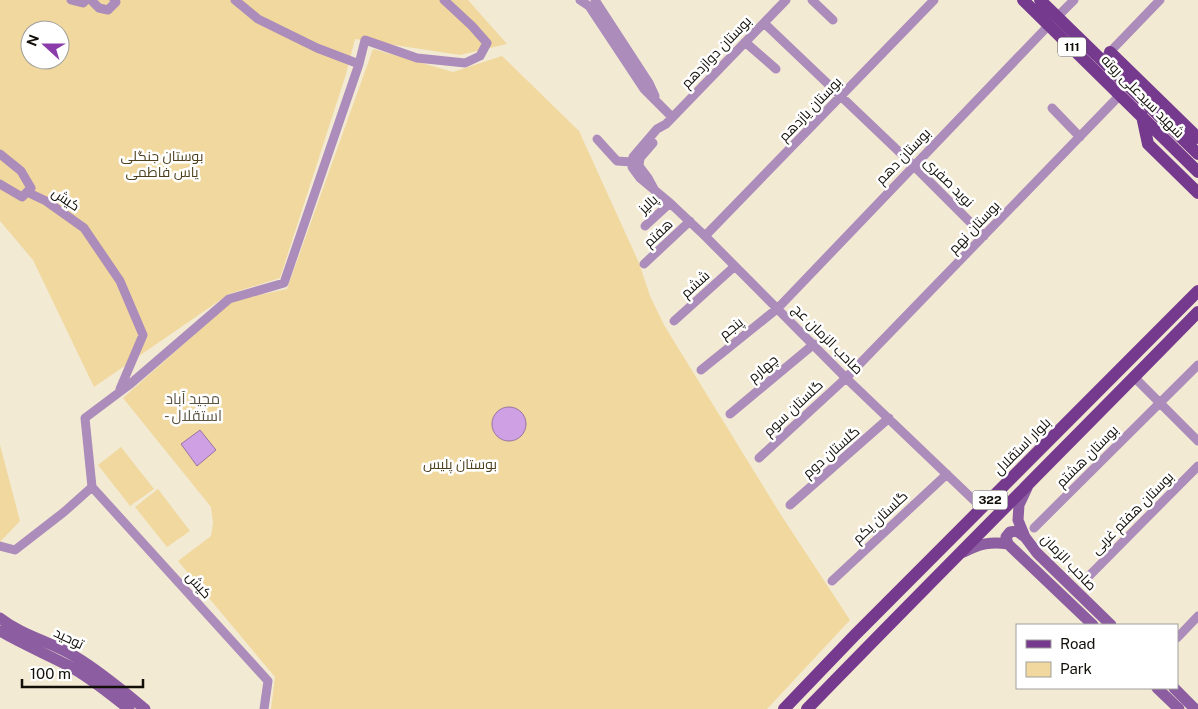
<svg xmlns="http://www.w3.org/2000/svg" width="1198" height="709" font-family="'Public Sans',Cairo,sans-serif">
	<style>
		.green { fill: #f0d89e; fill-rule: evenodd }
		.water { fill: #d0a0e4; stroke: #9774a2 }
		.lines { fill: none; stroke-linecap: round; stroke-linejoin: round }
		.minor { stroke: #ac8cba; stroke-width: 9 }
		.secondary { stroke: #8c5da0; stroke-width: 11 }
		.primary { stroke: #75398d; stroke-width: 12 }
		.labels { text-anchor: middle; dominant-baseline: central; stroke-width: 5; stroke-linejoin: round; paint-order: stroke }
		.shield { fill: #fff; stroke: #595752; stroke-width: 1 }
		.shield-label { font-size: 12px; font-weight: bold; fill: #120f08 }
		.street-label { font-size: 14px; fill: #120f08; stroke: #fff }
		.park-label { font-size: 14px; fill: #4e401d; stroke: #fff }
		.neighbourhood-label { font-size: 15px; fill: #5c5442; stroke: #fff }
	</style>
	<rect width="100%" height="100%" fill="#f3ead4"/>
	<path class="green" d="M 0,0 L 468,0 L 507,44 L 460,55 L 355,39 L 346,74 L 280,278 L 229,294 L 94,387 L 33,260 L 0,221 ZM 30,30 L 60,30 L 60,60 L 30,60 Z
		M 373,49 L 453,72 L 502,56 L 579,131 L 639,263 L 650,296 L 664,325 L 781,515 L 850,620 L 767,709 L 271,709 L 275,677 L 178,561 L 211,536 L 213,523 L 211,507 L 123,398 L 232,301 L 287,289 Z
		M 0,445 L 20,521 L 0,542 Z
		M 121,447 L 154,489 L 130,506 L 98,465 Z
		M 158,489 L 190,531 L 167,547 L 135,507 Z"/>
	<path class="water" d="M492 424a17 17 0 1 1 34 0a17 17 0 1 1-34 0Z
		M 200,430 L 216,450 L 197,466 L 181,444 Z"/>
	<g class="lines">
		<path class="minor" d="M 71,0 L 83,3 L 86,0
			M 91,0 L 99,8 L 108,10 L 116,2 L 114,0
			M 235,0 L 258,19 L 317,48 L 359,64 L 365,40 L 417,58 L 465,63 L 480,56 L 487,43 L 472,26 L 444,0
			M 580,0 L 589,6 L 644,89 L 672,117
			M 595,0 L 649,83 L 655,96
			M 786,0 L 666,124 L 657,129 L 633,157 L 632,167 L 640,178 L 670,203 L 705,236 L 846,378 L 982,508
			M 812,0 L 833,20
			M 1057,17 L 1074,0
			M 764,23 L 913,165 L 984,236
			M 745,42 L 776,69
			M 1106,56 L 1160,0
			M 1052,108 L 1080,137
			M 597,139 L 617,161 L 632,162
			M 653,143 L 640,158 L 639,166 L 648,178 L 654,189
			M 0,154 L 21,171 L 31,188 L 22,197 L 0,184
			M 27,192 L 46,201 L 84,228 L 120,281 L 143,335 L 120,389
			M 645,226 L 670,203
			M 705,236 L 934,0
			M 644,264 L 690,221
			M 674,321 L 735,266
			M 701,370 L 778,308 L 1049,25
			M 1134,377 L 1198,441
			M 730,414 L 814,344
			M 759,458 L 846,378 L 1120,95
			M 92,487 L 85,418 L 129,385 L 229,299 L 284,283 L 359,64
			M 92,487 L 268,681 L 264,709
			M 790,505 L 889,418
			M 1034,528 L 1198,365
			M 0,546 L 15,550 L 64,512 L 92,487
			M 1085,580 L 1198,466
			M 832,581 L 947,474
			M 1177,638 L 1198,616"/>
		<path class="secondary" d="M 1027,488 L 1019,505 L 1018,520 L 1025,537 L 1037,553 L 1111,625
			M 1008,544 L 1006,537 L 1010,532 L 1017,531 L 1025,537
			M 964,552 C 979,544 991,541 1008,544 L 1093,625
			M 0,618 C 23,636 52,642 76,657 C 101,672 123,691 145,709
			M 0,631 C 22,644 46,654 69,666 C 91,678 110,694 129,709
			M 1157,688 L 1179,709
			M 1174,688 L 1195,709"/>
		<path class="primary" d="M 1023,0 L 1198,172
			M 1040,0 L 1198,154
			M 1110,52 L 1198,138
			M 1142,116 L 1148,144 L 1198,193
			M 784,709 L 854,636 L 1198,291
			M 807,709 C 936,576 1068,445 1198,312"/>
	</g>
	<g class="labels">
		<g class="shield">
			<rect x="1058" y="37.5" width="28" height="19" rx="4"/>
			<rect x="972.5" y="490.5" width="35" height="19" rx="4"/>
		</g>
		<g class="shield-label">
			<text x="1072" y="47">111</text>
			<text x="990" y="500">322</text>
		</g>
		<g class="street-label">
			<text transform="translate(716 52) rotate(-46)">بوستان دوازدهم</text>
			<text transform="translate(1143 96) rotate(45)">شهید سیدعلی روته</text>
			<text transform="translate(810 109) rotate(-46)">بوستان یازدهم</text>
			<text transform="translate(903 156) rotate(-46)">بوستان دهم</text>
			<text transform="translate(949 182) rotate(45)">نوید صفری</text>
			<text transform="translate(66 199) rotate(34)">کیش</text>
			<text transform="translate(648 204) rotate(-43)">پالیز</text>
			<text transform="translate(974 227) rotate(-46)">بوستان نهم</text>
			<text transform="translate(658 233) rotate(-43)">هفتم</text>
			<text transform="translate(695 284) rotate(-42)">ششم</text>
			<text transform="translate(731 328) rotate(-39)">پنجم</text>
			<text transform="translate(828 339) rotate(45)">صاحب الزمان عج</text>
			<text transform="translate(763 368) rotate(-40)">چهارم</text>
			<text transform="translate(793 408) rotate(-43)">گلستان سوم</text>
			<text transform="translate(1022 446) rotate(-45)">بلوار استقلال</text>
			<text transform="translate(831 452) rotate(-41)">گلستان دوم</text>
			<text transform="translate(1087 456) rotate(-45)">بوستان هشتم</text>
			<text transform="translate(1132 513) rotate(-45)">بوستان هفتم غربی</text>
			<text transform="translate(880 517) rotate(-43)">گلستان یکم</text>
			<text transform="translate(1069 562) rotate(46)">صاحب الزمان</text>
			<text transform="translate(199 585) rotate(48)">کیش</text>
			<text transform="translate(69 638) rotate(26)">توحید</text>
		</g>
		<g class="park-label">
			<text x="162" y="156">بوستان جنگلی<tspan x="162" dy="16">یاس فاطمی</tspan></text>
			<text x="460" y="464">بوستان پلیس</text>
		</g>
		<g class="neighbourhood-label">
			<text x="193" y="398">مجید آباد<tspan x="193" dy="17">- استقلال</tspan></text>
		</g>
	</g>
	<rect x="1016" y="624" width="162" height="65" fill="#ffffff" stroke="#a09f9c"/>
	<rect x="1026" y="640" width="25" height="8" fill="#75398d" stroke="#a09f9c"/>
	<text x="1060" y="649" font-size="15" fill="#120f08">Road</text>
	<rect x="1026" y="662" width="25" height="15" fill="#f0d89e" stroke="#a09f9c"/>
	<text x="1060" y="674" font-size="15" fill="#120f08">Park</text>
	<g transform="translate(45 45) rotate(291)"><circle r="24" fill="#ffffff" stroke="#a09f9c"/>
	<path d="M0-4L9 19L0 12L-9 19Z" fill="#8c3baa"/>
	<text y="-8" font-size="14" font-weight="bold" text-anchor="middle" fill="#120f08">N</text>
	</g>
	<path d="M22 679v8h121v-8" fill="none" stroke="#120f08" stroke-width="2.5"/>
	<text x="30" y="679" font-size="15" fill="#120f08" stroke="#ffffff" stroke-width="4" paint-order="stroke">100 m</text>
</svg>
